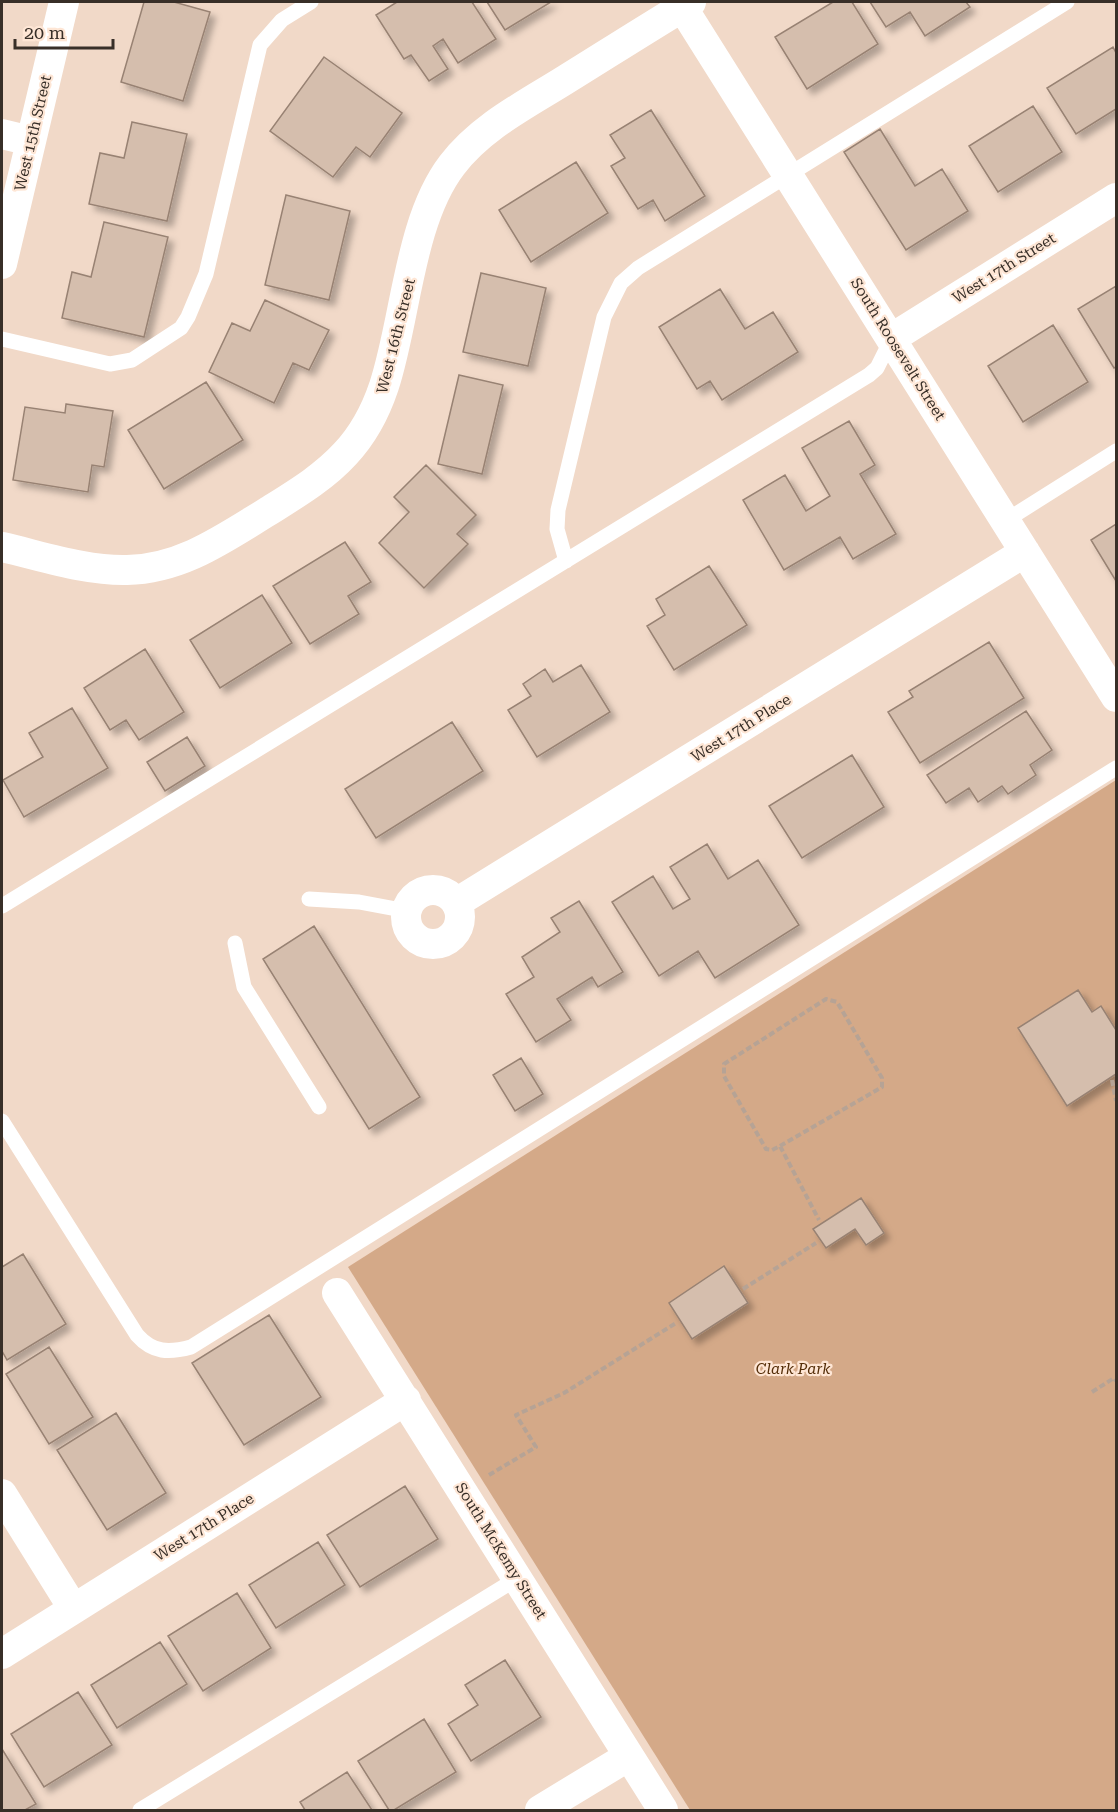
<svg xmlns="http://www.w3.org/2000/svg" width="1118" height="1812" font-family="'Roboto Serif',serif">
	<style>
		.green { fill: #d4a988 }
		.building { fill: #d5bead; stroke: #988273; stroke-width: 1.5; filter: url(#shadow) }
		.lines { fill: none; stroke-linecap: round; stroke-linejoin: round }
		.path { stroke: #b6a395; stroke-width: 4; stroke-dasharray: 6 3; stroke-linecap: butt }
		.service { stroke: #fff; stroke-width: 15 }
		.minor { stroke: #fff; stroke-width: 30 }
		.labels { text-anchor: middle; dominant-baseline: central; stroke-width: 4.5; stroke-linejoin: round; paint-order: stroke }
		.street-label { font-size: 15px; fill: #382f28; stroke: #fee6d5 }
		.park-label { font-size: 15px; font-style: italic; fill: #542d08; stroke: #fee6d5 }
	</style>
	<defs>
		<filter id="shadow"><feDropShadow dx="5.5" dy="5.5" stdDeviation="3" flood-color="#0004"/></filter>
	</defs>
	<rect width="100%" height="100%" fill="#f1d9c8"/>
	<path class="green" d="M 1116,780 L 1116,1810 L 690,1810 L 348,1267 Z"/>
	<path class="building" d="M 144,2 L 174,2 L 210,12 L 183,101 L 121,82 Z
		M 397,2 L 472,2 L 496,39 L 458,63 L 443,39 L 433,46 L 448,69 L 429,81 L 411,55 L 404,59 L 376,15 Z
		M 487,2 L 551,2 L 505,30 Z
		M 833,2 L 852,2 L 878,44 L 807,89 L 775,37 Z
		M 870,2 L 966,2 L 970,7 L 925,36 L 910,12 L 886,27 Z
		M 1113,47 L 1116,53 L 1116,109 L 1076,134 L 1047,88 Z
		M 324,57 L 402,113 L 370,157 L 356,147 L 333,177 L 270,131 Z
		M 1033,106 L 1062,152 L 998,192 L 969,146 Z
		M 651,110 L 705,196 L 665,221 L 653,200 L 638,209 L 611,166 L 625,158 L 610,135 Z
		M 132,122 L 187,134 L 167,221 L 89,204 L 100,153 L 124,158 Z
		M 880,129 L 915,186 L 942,169 L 968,211 L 906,250 L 844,152 Z
		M 576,162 L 608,213 L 531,262 L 499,210 Z
		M 286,195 L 350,211 L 329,300 L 265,285 Z
		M 104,222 L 168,237 L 144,337 L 62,318 L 72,272 L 91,277 Z
		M 481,273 L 546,288 L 528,366 L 463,352 Z
		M 1116,286 L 1116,367 L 1114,368 L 1078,309 Z
		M 720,289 L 745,329 L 773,312 L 798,352 L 722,400 L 710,381 L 697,389 L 659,327 Z
		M 265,300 L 329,330 L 309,370 L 293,363 L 274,403 L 209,372 L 232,323 L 250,331 Z
		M 1053,325 L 1088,382 L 1023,422 L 988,366 Z
		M 459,375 L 503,385 L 482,474 L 438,464 Z
		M 206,382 L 243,440 L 164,489 L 128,430 Z
		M 66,404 L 113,411 L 104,467 L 92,465 L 88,492 L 13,480 L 25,407 L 65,413 Z
		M 849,421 L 875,465 L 860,474 L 896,534 L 853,559 L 840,537 L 784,570 L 743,500 L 785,475 L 806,511 L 830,496 L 802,448 Z
		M 426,465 L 476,515 L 457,534 L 468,544 L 424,588 L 379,543 L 409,512 L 394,497 Z
		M 1116,524 L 1116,581 L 1091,540 Z
		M 345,542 L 371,582 L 348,596 L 359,614 L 310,644 L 273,586 Z
		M 709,566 L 747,625 L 674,670 L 647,626 L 665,615 L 656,599 Z
		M 262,595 L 292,643 L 220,688 L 190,640 Z
		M 989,642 L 1024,698 L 920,763 L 888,712 L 913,697 L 909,691 Z
		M 145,649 L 184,712 L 139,740 L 126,720 L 110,730 L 84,688 Z
		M 581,665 L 610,712 L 537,757 L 508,710 L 531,696 L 523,684 L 545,669 L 553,682 Z
		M 72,708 L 108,768 L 24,817 L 3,780 L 43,757 L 29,733 Z
		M 1026,711 L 1052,750 L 1030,765 L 1036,775 L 1008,794 L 1002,786 L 978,802 L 969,788 L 946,803 L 927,775 Z
		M 452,722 L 483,771 L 376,838 L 345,789 Z
		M 187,737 L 205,766 L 165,791 L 147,762 Z
		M 852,755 L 884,807 L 802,858 L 769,806 Z
		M 707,844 L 728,879 L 758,860 L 799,925 L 715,978 L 698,951 L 659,976 L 612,902 L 653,876 L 673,909 L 690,899 L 670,867 Z
		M 579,901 L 623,972 L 598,987 L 592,977 L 557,999 L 571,1020 L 536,1042 L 506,994 L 534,977 L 522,957 L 560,932 L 551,918 Z
		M 314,926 L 420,1097 L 369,1129 L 263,959 Z
		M 1078,990 L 1092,1012 L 1101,1006 L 1116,1030 L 1116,1074 L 1067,1106 L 1018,1028 Z
		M 521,1058 L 543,1094 L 515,1111 L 493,1075 Z
		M 861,1198 L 884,1233 L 866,1245 L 855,1229 L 826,1248 L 813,1229 Z
		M 23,1254 L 66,1324 L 7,1360 L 2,1351 L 2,1267 Z
		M 724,1266 L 748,1303 L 692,1339 L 669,1303 Z
		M 269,1315 L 321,1397 L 244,1445 L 192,1363 Z
		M 49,1347 L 93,1417 L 49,1444 L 6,1374 Z
		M 116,1413 L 166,1493 L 107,1530 L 57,1450 Z
		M 405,1486 L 438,1539 L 360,1587 L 327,1535 Z
		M 318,1542 L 345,1585 L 276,1628 L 249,1585 Z
		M 237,1593 L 271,1648 L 203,1691 L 168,1636 Z
		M 160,1642 L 187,1684 L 117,1728 L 91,1685 Z
		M 505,1660 L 541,1717 L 471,1761 L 448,1724 L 478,1705 L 465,1685 Z
		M 78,1692 L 112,1745 L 44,1787 L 11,1734 Z
		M 424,1719 L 456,1772 L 394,1810 L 389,1810 L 358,1761 Z
		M 2,1749 L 36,1804 L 25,1810 L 2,1810 Z
		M 347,1772 L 372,1810 L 305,1810 L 300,1802 Z"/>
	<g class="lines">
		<path class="path" d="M 1112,1080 L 1116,1101
			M 780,1146 L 882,1087 L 882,1078 L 837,1002 L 826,999 L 724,1064 L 724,1076 L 766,1149 L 772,1150 L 780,1146 L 819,1220
			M 743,1289 L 816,1243
			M 1092,1392 L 1114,1378 L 1116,1381
			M 489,1475 L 536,1447 L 516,1415 L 564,1393 L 676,1323"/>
		<path class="service" d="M 2,339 L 110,364 L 132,360 L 181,328 L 188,317 L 206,274 L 260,45 L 282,20 L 311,2
			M 1005,521 L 1116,451
			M 566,561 L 557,529 L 558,510 L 604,317 L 621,283 L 638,268 L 1067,2
			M 309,899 L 359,902 L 407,911
			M 2,906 L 869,375 L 877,368 L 892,338
			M 235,943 L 244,987 L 319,1107
			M 2,1121 L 137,1335 C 153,1353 169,1353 191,1347 L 1116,768
			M 140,1810 L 518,1578"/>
		<path class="minor" d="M 679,2 L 1116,697
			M 2,134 L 31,141
			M 2,264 L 64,2
			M 892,338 L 1116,198
			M 2,547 C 42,556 86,571 127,570 C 181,569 223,539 267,512 C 294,495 323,478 345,454 C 363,435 376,410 384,386 C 406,319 409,221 452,165 C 481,127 525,105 565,80 C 607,54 649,27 691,2
			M406 917a27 27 0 1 1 54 0a27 27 0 1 1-54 0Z
			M 456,903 L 1025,552
			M 337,1293 L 663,1810
			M 2,1494 L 73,1608
			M 2,1654 L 406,1400
			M 540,1810 L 629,1756"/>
	</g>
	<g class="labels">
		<g class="street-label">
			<text transform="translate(33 133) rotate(-77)">West 15th Street</text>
			<text transform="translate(1004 268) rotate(-32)">West 17th Street</text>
			<text transform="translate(396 336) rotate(-76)">West 16th Street</text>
			<text transform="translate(898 349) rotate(58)">South Roosevelt Street</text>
			<text transform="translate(741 728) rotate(-32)">West 17th Place</text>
			<text transform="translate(204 1527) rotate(-32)">West 17th Place</text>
			<text transform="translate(501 1551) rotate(58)">South McKemy Street</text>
		</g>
		<g class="park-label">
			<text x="793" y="1369">Clark Park</text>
		</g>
	</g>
	<rect width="1118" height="1812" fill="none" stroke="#382f28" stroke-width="6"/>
	<path d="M15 39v9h98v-9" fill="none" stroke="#382f28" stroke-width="3"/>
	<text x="24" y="39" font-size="18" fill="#382f28" stroke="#fee6d5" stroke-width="4.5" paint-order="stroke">20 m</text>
</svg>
